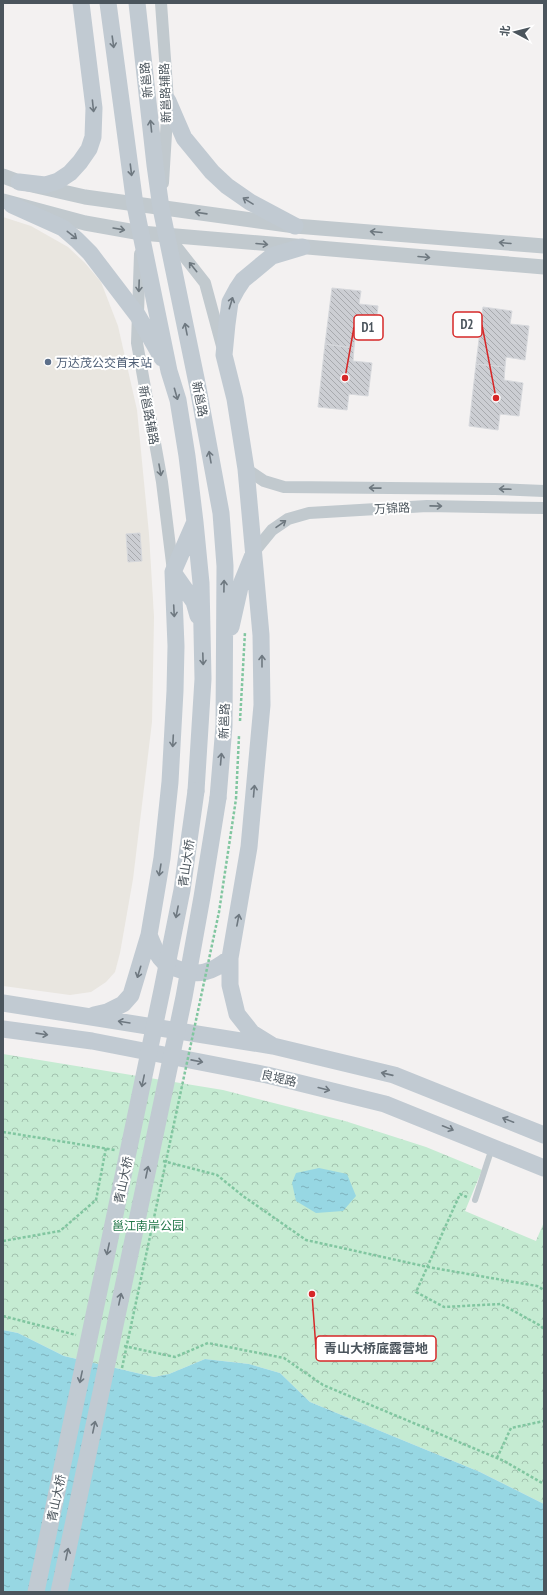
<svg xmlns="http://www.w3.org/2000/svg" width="547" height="1595" font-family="'PT Sans Narrow','Noto Sans SC',sans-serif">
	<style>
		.commercial { fill: #e9e6e0 }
		.park { fill: url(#park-crowns) }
		.water { fill: url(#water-ripples) }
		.building { fill: url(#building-back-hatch); stroke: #d6d8dc }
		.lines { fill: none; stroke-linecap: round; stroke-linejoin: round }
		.path { stroke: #81c6a0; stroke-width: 2.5; stroke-dasharray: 3 2; stroke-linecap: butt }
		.service { stroke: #c1c9ce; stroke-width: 6 }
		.minor { stroke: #c1c9ce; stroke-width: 12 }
		.tertiary { stroke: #c1c9ce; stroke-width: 15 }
		.secondary { stroke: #c1cad2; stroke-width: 17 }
		.path-bridge { stroke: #81c6a0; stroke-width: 2.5; stroke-dasharray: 3 2; stroke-linecap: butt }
		.secondary-bridge { stroke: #c1cad2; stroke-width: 17 }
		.oneway { stroke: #6e7880 }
		.oneway2 { stroke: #6e787f }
		.service-dot { fill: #5c6f8a; stroke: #fff; stroke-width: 1.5 }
		.labels { text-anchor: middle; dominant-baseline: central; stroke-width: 4; stroke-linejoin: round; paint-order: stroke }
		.street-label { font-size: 12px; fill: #4b555d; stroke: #fff }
		.service-label { font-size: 12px; fill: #4e5e75; stroke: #fff; text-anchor: start }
		.park-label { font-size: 12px; fill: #227749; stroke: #fff }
		.leader { fill: none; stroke: #d62828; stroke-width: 1.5 }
		.callout-dot { fill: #d62828; stroke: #fff; stroke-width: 1.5 }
		.callout { fill: #fff; stroke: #d62828; stroke-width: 1.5 }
		.callout-label { font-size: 13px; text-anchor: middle; font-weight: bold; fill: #4b555d }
	</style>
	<defs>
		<pattern id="park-crowns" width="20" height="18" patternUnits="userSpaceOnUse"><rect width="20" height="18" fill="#c5ebd2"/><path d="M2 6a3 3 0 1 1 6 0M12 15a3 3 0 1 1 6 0" fill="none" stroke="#a2c1ae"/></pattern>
		<pattern id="water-ripples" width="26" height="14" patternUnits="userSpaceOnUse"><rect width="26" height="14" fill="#97d7e3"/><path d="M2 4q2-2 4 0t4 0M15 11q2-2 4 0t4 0" fill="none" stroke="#7db1bb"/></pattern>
		<pattern id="building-back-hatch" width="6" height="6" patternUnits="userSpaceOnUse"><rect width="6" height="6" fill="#ccced3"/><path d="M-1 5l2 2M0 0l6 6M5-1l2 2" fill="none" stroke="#a8aaae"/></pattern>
	</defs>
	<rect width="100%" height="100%" fill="#f3f1f1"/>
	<path class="commercial" d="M 3,217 L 31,226 L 68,247 L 85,263 L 101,282 L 118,326 L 137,410 L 149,534 L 154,617 L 152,722 L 133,879 L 120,953 L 115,972 L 106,982 L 91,992 L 70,995 L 3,986 Z"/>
	<path class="park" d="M 3,1054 L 223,1090 L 345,1121 L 426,1147 L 482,1170 L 465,1211 L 536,1241 L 544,1222 L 544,1504 L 480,1472 L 310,1402 L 280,1373 L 249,1364 L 205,1359 L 169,1374 L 154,1377 L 64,1356 L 18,1333 L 3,1330 Z"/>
	<path class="water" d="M 319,1168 L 347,1174 L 356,1196 L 343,1211 L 316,1213 L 296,1201 L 292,1183 L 296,1173 Z
		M 3,1330 L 18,1333 L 64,1356 L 154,1377 L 169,1374 L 205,1359 L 249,1364 L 280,1373 L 310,1402 L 480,1472 L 544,1504 L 544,1592 L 3,1592 Z"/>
	<path class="building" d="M 332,288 L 361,291 L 359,304 L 378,306 L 374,340 L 355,338 L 354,348 L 325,344 Z
		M 483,307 L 512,311 L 510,324 L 529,326 L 525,360 L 506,357 L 505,367 L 476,364 Z
		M 325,344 L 354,348 L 353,361 L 372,363 L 368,396 L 349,394 L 347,410 L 318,407 Z
		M 476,364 L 505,367 L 504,380 L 523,383 L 519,416 L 500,414 L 498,430 L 469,426 Z
		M 140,533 L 142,561 L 128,562 L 126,534 Z"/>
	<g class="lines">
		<path class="path" d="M 240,721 L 245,632
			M 236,799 L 239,736
			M 3,1132 L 115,1150
			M 163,1161 L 217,1175 L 243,1196 L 306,1240 L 428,1267 L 537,1286 L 544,1290
			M 467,1197 L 460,1194 L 416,1292 L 444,1307 L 501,1304 L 541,1326 L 544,1330
			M 3,1241 L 60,1231 L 96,1200 L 106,1148
			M 3,1316 L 76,1335
			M 124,1346 L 175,1357 L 208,1343 L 284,1358 L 323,1385 L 504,1461 L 544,1484
			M 497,1458 L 511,1428 L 544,1421"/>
		<path class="service" d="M 475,1200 L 492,1148"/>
		<path class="minor" d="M 161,3 L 168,101 L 163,183
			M 168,236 L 205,283 L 222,346
			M 140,254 L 137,343 L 162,482 L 173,571
			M 246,469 L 264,481 L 284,487 L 495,489 L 544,491
			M 254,552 L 272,530 L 288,519 L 309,513 L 427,506 L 544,508"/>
		<path class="tertiary" d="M 3,176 L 19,182 L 85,197 L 295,226 L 544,246
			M 3,201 L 85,223 L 141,233 L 544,267"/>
		<path class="secondary" d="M 108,3 L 135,205 L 169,371 L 178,400 L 187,456 L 195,522 L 201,583 L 203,679 L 196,791
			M 137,3 L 155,165 L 161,208 L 198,388 L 221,513 L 225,566 L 224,726 L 218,798
			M 168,101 L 184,138 L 212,172 L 227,186 L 250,202 L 295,226
			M 19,182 L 45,185 L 58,181 L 70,173 L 80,162 L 89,149 L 93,137 L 94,108 L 81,3
			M 12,205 L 63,228 L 77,240 L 90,253 L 138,316 L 162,358
			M 173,572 L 194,602 L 198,616
			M 231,627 L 240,587 L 253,555
			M 149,935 C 153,944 156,955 164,962 C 167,965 172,966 175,968 C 199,977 211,973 230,958
			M 3,1003 L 273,1046 L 394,1075 L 544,1135
			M 94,1015 L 107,1012 L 123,1004 L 131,995 L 149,935 L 162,858 L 170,782 L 175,691 L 176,646 L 173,572 L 194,524
			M 3,1029 L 92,1041 L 267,1075 L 385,1104 L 544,1168
			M 273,1046 L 252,1033 L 237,1014 L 230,985 L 230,958 L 249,847 L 262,705 L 261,635 L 246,469 L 235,399 L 224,355 L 227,324 L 230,302 L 237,289 L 243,280 L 272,256 L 302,247"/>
		<path class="path-bridge" d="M 122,1368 L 219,912 L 236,799"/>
		<path class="secondary-bridge" d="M 36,1592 L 162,990 L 182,890 L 196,791
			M 59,1592 L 184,997 L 202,897 L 218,798"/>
	</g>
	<defs><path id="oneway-shaft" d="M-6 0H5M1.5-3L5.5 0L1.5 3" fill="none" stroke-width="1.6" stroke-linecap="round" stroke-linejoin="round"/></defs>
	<g class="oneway">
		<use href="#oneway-shaft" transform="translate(113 42) rotate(82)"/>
		<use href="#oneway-shaft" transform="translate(93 106) rotate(84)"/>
		<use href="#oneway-shaft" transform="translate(151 126) rotate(-96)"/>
		<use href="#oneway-shaft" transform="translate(131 170) rotate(83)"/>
		<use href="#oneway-shaft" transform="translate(248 201) rotate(-148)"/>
		<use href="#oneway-shaft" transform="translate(72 235) rotate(38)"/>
		<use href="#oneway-shaft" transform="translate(231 303) rotate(-73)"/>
		<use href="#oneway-shaft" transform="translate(186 329) rotate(-101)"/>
		<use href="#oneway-shaft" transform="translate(176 394) rotate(74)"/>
		<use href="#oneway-shaft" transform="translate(210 457) rotate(-100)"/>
		<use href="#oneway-shaft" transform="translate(224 586) rotate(-89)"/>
		<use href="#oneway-shaft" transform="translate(174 611) rotate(87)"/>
		<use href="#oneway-shaft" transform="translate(203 659) rotate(88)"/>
		<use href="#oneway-shaft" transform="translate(262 661) rotate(-90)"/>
		<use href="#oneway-shaft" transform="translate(173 741) rotate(93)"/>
		<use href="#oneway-shaft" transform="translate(221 759) rotate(-85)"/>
		<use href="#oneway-shaft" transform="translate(254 791) rotate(-85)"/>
		<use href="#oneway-shaft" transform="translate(160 870) rotate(99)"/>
		<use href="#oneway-shaft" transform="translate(177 912) rotate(101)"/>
		<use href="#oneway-shaft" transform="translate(238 920) rotate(-79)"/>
		<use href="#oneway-shaft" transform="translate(139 972) rotate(107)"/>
		<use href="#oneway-shaft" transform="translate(124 1022) rotate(-171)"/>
		<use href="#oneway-shaft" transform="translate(42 1034) rotate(8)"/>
		<use href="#oneway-shaft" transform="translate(197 1061) rotate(11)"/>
		<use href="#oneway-shaft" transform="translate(387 1074) rotate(-167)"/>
		<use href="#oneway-shaft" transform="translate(143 1081) rotate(102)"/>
		<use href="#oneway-shaft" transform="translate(324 1089) rotate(14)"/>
		<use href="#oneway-shaft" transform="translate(508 1120) rotate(-158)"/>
		<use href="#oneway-shaft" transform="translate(448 1128) rotate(22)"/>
		<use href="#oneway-shaft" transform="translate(147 1172) rotate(-78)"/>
		<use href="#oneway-shaft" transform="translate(108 1249) rotate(102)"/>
		<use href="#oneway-shaft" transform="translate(120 1299) rotate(-78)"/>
		<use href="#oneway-shaft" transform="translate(81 1377) rotate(102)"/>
		<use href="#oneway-shaft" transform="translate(94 1427) rotate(-78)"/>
		<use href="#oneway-shaft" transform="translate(67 1554) rotate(-78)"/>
	</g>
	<g class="oneway2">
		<use href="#oneway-shaft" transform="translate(201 213) rotate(-172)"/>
		<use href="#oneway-shaft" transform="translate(119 229) rotate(10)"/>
		<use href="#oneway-shaft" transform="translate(376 232) rotate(-175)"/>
		<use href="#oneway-shaft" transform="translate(505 243) rotate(-175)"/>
		<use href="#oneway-shaft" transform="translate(262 244) rotate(5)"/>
		<use href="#oneway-shaft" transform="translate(424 257) rotate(5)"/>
		<use href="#oneway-shaft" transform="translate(193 267) rotate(-129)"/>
		<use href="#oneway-shaft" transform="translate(139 286) rotate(92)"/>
		<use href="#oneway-shaft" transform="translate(160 470) rotate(80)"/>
		<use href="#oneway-shaft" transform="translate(375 488) rotate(-179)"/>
		<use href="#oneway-shaft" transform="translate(505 489) rotate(-178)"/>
		<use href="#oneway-shaft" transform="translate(436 506) rotate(1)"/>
		<use href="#oneway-shaft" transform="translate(281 524) rotate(-35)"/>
	</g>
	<circle class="service-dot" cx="48" cy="362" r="4"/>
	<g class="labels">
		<g class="street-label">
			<text transform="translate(146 80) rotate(-96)">新邕路</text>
			<text transform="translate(165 93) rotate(-92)">新邕路辅路</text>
			<text transform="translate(200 399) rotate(79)">新邕路</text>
			<text transform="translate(149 415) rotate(79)">新邕路辅路</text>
			<text transform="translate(392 508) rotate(-3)">万锦路</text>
			<text transform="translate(224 721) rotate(-88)">新邕路</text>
			<text transform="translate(186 863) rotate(-82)">青山大桥</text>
			<text transform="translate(279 1078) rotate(13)">良堤路</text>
			<text transform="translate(123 1180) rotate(-78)">青山大桥</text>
			<text transform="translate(56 1498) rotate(-78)">青山大桥</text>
		</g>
		<g class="service-label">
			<text x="56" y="362">万达茂公交首末站</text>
		</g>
		<g class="park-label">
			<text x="148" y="1225">邕江南岸公园</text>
		</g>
	</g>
	<path class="leader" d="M496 398L482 325M345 378L354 327M312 1294L316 1349"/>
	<g class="callout-dot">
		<circle cx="496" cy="398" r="4"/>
		<circle cx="345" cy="378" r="4"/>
		<circle cx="312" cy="1294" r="4"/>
	</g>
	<g class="callout">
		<rect x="453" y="312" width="29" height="25" rx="4"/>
		<rect x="354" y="315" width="29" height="25" rx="4"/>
		<rect x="316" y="1336" width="120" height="25" rx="4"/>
	</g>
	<g class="callout-label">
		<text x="467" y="329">D2</text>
		<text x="368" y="332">D1</text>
		<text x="376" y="1353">青山大桥底露营地</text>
	</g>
	<rect width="547" height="1595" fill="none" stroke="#4b555d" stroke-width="8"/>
	<g transform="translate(515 32) rotate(277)" stroke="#ffffff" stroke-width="3" paint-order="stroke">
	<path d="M0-3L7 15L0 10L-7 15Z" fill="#4b555d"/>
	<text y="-6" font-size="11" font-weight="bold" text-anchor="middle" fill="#4b555d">北</text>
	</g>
</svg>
